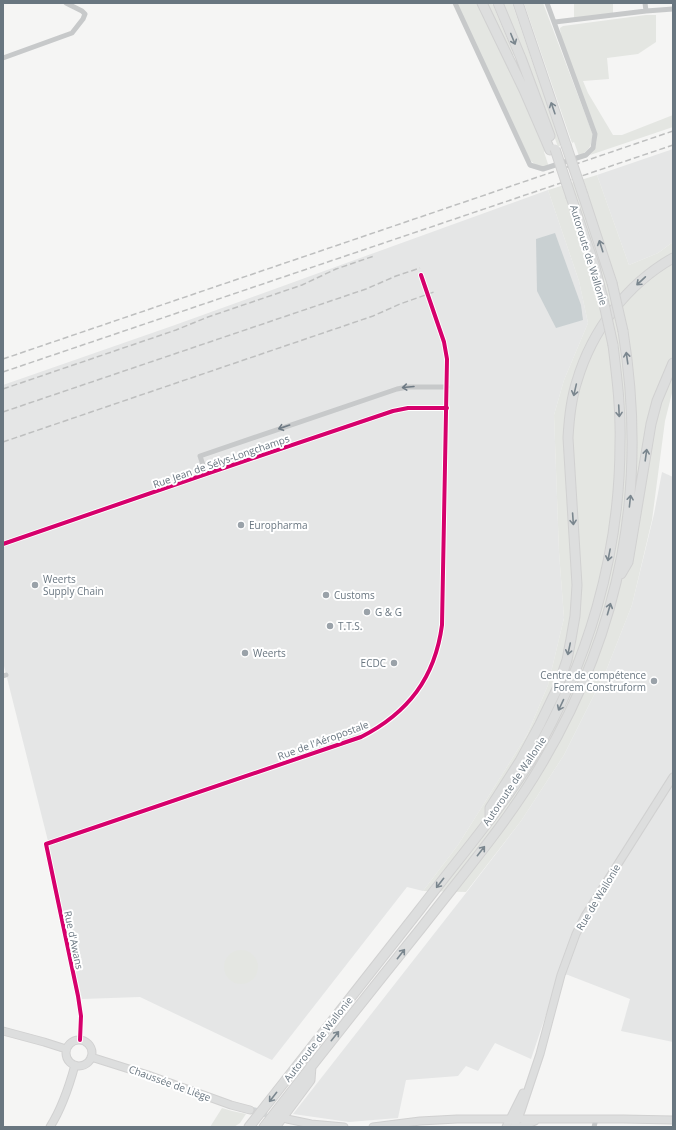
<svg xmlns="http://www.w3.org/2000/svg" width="676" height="1130" font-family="'Open Sans',sans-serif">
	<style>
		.built { fill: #e5e6e6 }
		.green { fill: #e4e6e2 }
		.water { fill: #c9d0d2 }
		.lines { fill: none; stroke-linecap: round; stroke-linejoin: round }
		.secondary-tunnel { stroke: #d2d5d7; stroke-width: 7; stroke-dasharray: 7 3.5; stroke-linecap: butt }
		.secondary-casing { stroke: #d1d1d1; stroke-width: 9 }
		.highway-casing { stroke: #d1d1d1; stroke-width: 11 }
		.street { stroke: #c7c9ca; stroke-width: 5 }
		.secondary { stroke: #dddede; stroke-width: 7 }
		.highway { stroke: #dddede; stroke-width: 9 }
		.rail { stroke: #bebfbf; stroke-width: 1.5; stroke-dasharray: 6 3; stroke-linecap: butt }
		.highway-bridge-casing { stroke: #d1d1d1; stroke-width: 11; stroke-linecap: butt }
		.highway-bridge { stroke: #dddede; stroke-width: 9 }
		.cycleway-casing { stroke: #fff; stroke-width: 6 }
		.cycleway { stroke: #d6006c; stroke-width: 4 }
		.oneway { stroke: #7a868e }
		.oneway2 { stroke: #6e7a84 }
		.poi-dot { fill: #9aa2a9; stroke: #fff; stroke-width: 1.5 }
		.labels { text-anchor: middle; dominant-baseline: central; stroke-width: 4; stroke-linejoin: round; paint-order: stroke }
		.street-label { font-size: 10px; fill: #697680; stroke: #fff }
		.poi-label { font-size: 10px; fill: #697680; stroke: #fff; text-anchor: start }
	</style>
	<rect width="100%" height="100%" fill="#f5f5f4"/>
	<path class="built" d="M 673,149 L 673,242 L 658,253 L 629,265 L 597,175 Z
		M 548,190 L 579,281 L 588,323 L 564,380 L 554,415 L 559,552 L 564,618 L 548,685 L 527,735 L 458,845 L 423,891 L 407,887 L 272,1060 L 140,997 L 82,999 L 61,908 L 48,841 L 3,662 L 3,385 L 175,325 Z
		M 662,472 L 673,477 L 673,1042 L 621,1031 L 630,999 L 568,975 L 560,973 L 531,1059 L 495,1043 L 478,1071 L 466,1066 L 458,1076 L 406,1080 L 398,1118 L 349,1122 L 293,1114 L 466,893 L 521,821 L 564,755 L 606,671 L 632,605 L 654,514 Z"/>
	<path class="green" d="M 456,3 L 477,3 L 522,97 L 545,151 L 544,152 L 549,167 C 541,168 536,166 530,160 Z
		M 486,3 L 490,3 L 493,5 L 514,55 L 512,56 Z
		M 501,3 L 512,3 L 561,145 L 558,147 L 535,84 Z
		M 524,3 L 543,3 L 593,135 C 591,146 590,150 579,156 L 574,142 L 572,143 Z
		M 574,3 L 613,3 L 613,14 L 574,22 Z
		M 646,15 L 656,15 L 656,42 L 638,54 L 607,58 L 609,79 L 583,81 L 588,93 L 613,135 L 622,135 L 673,115 L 673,127 L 590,155 C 597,147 597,142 596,132 L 561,37 L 560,28 L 563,26 Z
		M 597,175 L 629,265 L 658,253 L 673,242 L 673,389 L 665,421 L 652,520 L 632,605 L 606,671 L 564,755 L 521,821 L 466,892 L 423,891 L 458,845 L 527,735 L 548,685 L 564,618 L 559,552 L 554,415 L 564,380 L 588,323 L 579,281 L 548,190 Z
		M224 967a17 17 0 1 1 34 0a17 17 0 1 1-34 0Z
		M 222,1108 L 232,1111 L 246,1114 L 240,1123 L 234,1127 L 210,1127 Z"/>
	<path class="water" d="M 555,233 L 581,305 L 583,320 L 556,328 L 537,291 L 536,239 Z"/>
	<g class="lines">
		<path class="secondary-tunnel" d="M 250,1110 L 277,1116"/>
		<defs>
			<path id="secondary" d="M 3,1031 L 44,1042 L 66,1049
				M66 1053a13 13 0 1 1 26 0a13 13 0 1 1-26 0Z
				M 91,1057 L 148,1075 L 231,1105 L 250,1110
				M 287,1119 L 311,1124 L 344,1127
				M 50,1127 C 62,1108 69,1087 75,1065
				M 373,1127 L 420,1121 L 457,1119 L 623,1119 L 673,1120
				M 506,1127 L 523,1093
				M 514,1127 L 521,1111 L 540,1054 L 561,975 L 576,934 L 585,916 L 673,777
				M 520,1127 L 535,1121"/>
			<path id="highway" d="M 482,3 L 524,90 L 550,150
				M 498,3 L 521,58 L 550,136
				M 518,3 L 566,145
				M 583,195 L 612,283
				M 571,197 L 595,267 L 602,295
				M 621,574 L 628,562 L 651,424 L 657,401 L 673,363
				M 490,819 L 490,808 L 520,761 L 540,724 L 557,689 L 567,660 L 571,639 L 575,616 L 577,585 L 568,438 C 569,419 571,399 577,381 C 592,330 627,284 673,258
				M 249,1127 C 306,1054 364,981 421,908 C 458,859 499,812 531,760 C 588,664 620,555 620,443 C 621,410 617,378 613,345
				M 264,1127 C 316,1060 369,993 422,927 C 463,874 507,823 541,765 C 622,629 648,487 623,331
				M 275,1127 L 310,1080 L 311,1066"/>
		</defs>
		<use href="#secondary" class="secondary-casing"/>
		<use href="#highway" class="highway-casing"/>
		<path class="street" d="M 455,3 L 530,165 L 543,169 L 586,155 L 593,148 L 595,134 L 547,3
			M 645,3 L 646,11
			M 555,22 L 646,11 L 673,9
			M 3,58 L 72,33 L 83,19 L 85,14 L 82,11 L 66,3
			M 206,474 L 200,456 L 397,389 L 408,387 L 447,387
			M 3,544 L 206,474 L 393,411 L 408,408 L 447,408
			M 3,676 L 6,675
			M 80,1040 L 81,1016 L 78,996 L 46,844 L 361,737 C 408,713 435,678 442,625 L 447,359 L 444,342 L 421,275
			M 594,1127 L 596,1119"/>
		<use href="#secondary" class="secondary"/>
		<use href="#highway" class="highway"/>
		<path class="rail" d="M 3,359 L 673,131
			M 3,372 L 673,145
			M 3,389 L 176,330 L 208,317 L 302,285 L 336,269 L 374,256
			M 3,412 L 366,289 L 396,276 L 420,268
			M 3,442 L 373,316 L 400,304 L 434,292"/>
		<defs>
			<path id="highway-bridge" d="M 566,145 L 583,195
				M 555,149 L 571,197
				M 612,283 L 623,331
				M 602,295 L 613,345"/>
		</defs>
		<use href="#highway-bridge" class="highway-bridge-casing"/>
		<use href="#highway-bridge" class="highway-bridge"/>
		<defs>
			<path id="cycleway" d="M 3,544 L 206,474 L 393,411 L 408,408 L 447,408
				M 80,1040 L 81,1016 L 78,996 L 46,844 L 361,737 C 408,713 435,678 442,625 L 447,359 L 444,342 L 421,275"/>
		</defs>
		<use href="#cycleway" class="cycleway-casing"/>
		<use href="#cycleway" class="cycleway"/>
	</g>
	<defs><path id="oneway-shaft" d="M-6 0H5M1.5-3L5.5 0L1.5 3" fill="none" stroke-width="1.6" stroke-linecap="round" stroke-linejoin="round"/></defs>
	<g class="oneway">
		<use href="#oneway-shaft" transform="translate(513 39) rotate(68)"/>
		<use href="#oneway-shaft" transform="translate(553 108) rotate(-109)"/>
		<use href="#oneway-shaft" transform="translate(601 246) rotate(-108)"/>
		<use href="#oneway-shaft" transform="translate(641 281) rotate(137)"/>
		<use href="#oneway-shaft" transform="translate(627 358) rotate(-98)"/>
		<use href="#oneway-shaft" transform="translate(575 390) rotate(103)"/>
		<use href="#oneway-shaft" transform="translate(619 411) rotate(87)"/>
		<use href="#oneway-shaft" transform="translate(646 455) rotate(-82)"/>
		<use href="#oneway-shaft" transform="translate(630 501) rotate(-84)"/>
		<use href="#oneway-shaft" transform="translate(573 519) rotate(86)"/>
		<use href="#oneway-shaft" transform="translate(609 555) rotate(101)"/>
		<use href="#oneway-shaft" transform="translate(609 609) rotate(-74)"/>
		<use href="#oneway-shaft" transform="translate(569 649) rotate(102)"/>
		<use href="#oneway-shaft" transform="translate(561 705) rotate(115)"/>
		<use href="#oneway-shaft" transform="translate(481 851) rotate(-52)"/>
		<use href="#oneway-shaft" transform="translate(440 883) rotate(128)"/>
		<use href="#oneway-shaft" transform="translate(401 954) rotate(-52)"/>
		<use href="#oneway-shaft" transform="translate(335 1036) rotate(-51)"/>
		<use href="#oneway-shaft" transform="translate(273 1097) rotate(128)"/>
	</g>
	<g class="oneway2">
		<use href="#oneway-shaft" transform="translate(408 387) rotate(175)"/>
		<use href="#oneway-shaft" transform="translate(284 427) rotate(161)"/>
	</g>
	<g class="poi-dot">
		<circle cx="241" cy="525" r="4"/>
		<circle cx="35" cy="585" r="4"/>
		<circle cx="326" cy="595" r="4"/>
		<circle cx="367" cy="612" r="4"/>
		<circle cx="330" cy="626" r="4"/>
		<circle cx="245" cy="653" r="4"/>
		<circle cx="394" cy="663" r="4"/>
		<circle cx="654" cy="681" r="4"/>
	</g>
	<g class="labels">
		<g class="street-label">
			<text transform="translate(589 255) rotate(73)">Autoroute de Wallonie</text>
			<text transform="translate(221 461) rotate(-19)">Rue Jean de Sélys-Longchamps</text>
			<text transform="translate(323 740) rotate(-20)">Rue de l'Aéropostale</text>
			<text transform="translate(514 781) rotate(-56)">Autoroute de Wallonie</text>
			<text transform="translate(598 897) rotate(-59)">Rue de Wallonie</text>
			<text transform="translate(74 940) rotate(78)">Rue d'Awans</text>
			<text transform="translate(318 1039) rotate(-52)">Autoroute de Wallonie</text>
			<text transform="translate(170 1083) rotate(20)">Chaussée de Liège</text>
		</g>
		<g class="poi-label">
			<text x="249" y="525">Europharma</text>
			<text x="43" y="579">Weerts<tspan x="43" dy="12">Supply Chain</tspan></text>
			<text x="334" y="595">Customs</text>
			<text x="375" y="612">G &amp; G</text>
			<text x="338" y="626">T.T.S.</text>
			<text x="253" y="653">Weerts</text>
			<text x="386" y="663" text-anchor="end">ECDC</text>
			<text x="646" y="675" text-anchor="end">Centre de compétence<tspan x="646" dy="12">Forem Construform</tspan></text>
		</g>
	</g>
	<rect width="676" height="1130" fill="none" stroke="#697680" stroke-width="8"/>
</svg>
